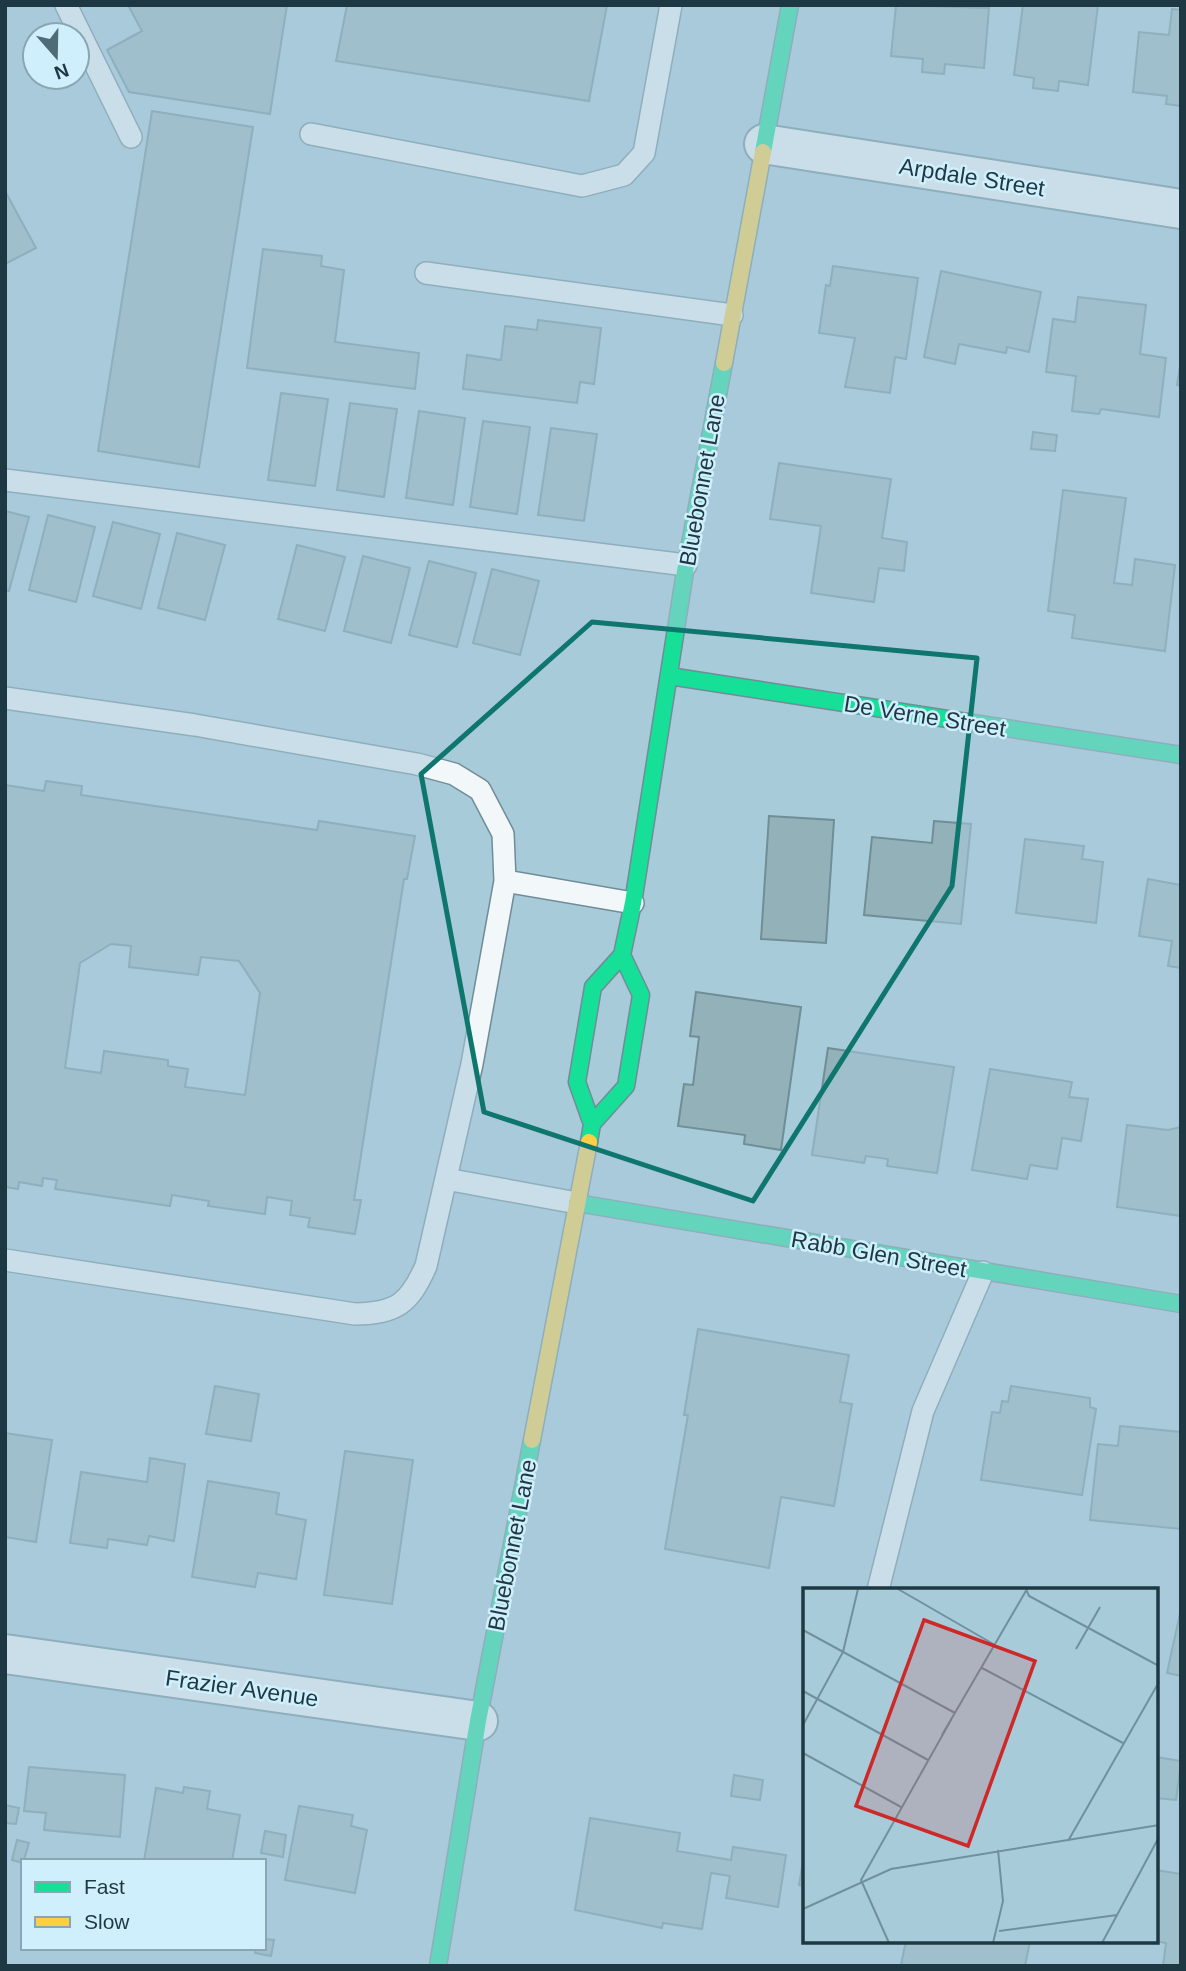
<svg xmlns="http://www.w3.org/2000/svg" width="1186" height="1971" font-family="Helvetica,sans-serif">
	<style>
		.building { fill: #93b1b9; stroke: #6f8e97; stroke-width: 2; fill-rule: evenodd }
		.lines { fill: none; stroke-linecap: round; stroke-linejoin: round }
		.lane-casing { stroke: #708c98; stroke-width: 24 }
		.street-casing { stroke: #708c98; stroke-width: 42 }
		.fast-casing { stroke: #708c98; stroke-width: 19 }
		.slow-casing { stroke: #708c98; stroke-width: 19 }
		.lane { stroke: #f2f7f9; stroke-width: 21 }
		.street { stroke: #f2f7f9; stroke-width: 38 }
		.fast { stroke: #16e098; stroke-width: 16 }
		.slow { stroke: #ffcf43; stroke-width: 16 }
		.marked { fill: none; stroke: #0f766e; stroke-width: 5; stroke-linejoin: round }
		.labels { text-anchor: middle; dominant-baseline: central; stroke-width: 5; stroke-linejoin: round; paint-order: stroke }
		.street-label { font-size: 23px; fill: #1e3843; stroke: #d0effd }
		.inset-road { fill: none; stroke: #71909e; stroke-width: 2 }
		.view { fill: #cd2929; fill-opacity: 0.15; stroke: #cd2929; stroke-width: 3.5 }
		.inset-edge { fill: none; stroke: #1e3843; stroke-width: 3.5 }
	</style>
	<rect width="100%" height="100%" fill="#a8cbda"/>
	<path class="building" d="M 128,5 L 287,5 L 270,114 L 129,92 L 107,50 L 142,31 Z
		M 347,5 L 607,5 L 589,101 L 336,61 Z
		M 896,5 L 989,8 L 984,68 L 945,64 L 944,74 L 922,72 L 923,59 L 891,56 Z
		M 1023,5 L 1098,5 L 1088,85 L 1059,81 L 1058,91 L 1033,88 L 1034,78 L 1014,75 Z
		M 1172,9 L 1181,10 L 1181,106 L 1166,104 L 1167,96 L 1133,92 L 1139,32 L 1169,35 Z
		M 152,111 L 253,127 L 199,467 L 98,451 Z
		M 5,191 L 36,248 L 5,264 Z
		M 263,249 L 322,256 L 321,266 L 344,270 L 335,342 L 419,353 L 415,389 L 247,368 Z
		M 833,266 L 918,278 L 906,359 L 895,357 L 890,393 L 845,387 L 855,338 L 819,333 L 826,285 L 830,286 Z
		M 941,271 L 1041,292 L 1029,352 L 1007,347 L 1006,353 L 959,344 L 955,364 L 924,357 Z
		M 1078,297 L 1146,305 L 1140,354 L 1166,358 L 1159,417 L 1101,409 L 1099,414 L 1072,411 L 1076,376 L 1046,372 L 1053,319 L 1075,322 Z
		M 538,320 L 601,328 L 594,384 L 580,382 L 577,403 L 463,389 L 467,355 L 501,360 L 505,326 L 537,330 Z
		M 1181,360 L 1181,386 L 1177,385 Z
		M 281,393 L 328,399 L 315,486 L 268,480 Z
		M 350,403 L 397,409 L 384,497 L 337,490 Z
		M 419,411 L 465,418 L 453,505 L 406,498 Z
		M 483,421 L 530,427 L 517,514 L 470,507 Z
		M 551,428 L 597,434 L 584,521 L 538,515 Z
		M 1033,432 L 1057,435 L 1055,451 L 1031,449 Z
		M 779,463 L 891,479 L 882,538 L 907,542 L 904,571 L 879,568 L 874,602 L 811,593 L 821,526 L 770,519 Z
		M 1063,490 L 1126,498 L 1114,583 L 1132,585 L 1135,559 L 1175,565 L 1165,651 L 1072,638 L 1075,615 L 1048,611 Z
		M 5,511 L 29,517 L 9,591 L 5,590 Z
		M 48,515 L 95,527 L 76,602 L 29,590 Z
		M 113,522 L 160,534 L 141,609 L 93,596 Z
		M 177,533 L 225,545 L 205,620 L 158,608 Z
		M 297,545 L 345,557 L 325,631 L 278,619 Z
		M 363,556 L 410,568 L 391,643 L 344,631 Z
		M 429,561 L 476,573 L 457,647 L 409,635 Z
		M 492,569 L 539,581 L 520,655 L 473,643 Z
		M 46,781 L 82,786 L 81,795 L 317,830 L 319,821 L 415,836 L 407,879 L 404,879 L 354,1200 L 361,1200 L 355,1234 L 308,1227 L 310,1218 L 290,1215 L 292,1201 L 267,1197 L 265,1214 L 208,1206 L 209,1201 L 172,1195 L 170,1206 L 55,1189 L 57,1180 L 43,1178 L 42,1186 L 19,1182 L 18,1189 L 5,1187 L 5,785 L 44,791 ZM 111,944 L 131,946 L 129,967 L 198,975 L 201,957 L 239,961 L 260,993 L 245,1095 L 185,1087 L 188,1069 L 168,1066 L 168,1060 L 104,1051 L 101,1073 L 65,1068 L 80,963 Z
		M 769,816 L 834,820 L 826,943 L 761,939 Z
		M 934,821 L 971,824 L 961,924 L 864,915 L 872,837 L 932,843 Z
		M 1025,839 L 1084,846 L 1082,859 L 1103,862 L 1096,923 L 1016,913 Z
		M 1148,879 L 1181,885 L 1181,968 L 1168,966 L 1172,941 L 1139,936 Z
		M 696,992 L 801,1007 L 781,1150 L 744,1144 L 745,1135 L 678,1126 L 684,1084 L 693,1085 L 699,1037 L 690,1036 Z
		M 828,1048 L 954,1067 L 937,1173 L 887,1166 L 888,1159 L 866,1156 L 864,1163 L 812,1155 Z
		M 990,1069 L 1072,1082 L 1069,1097 L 1088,1099 L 1081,1141 L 1062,1138 L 1057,1169 L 1030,1165 L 1027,1179 L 972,1170 Z
		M 1127,1125 L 1168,1130 L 1181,1127 L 1181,1216 L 1117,1207 Z
		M 698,1329 L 849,1355 L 840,1402 L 852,1404 L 834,1506 L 781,1497 L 769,1568 L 665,1549 L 688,1415 L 684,1415 Z
		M 215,1386 L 259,1394 L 251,1441 L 206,1434 Z
		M 1011,1386 L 1090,1398 L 1090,1407 L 1096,1409 L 1082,1495 L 981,1480 L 992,1412 L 1000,1413 L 1002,1401 L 1008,1402 Z
		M 1120,1426 L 1181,1432 L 1181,1529 L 1090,1520 L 1098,1444 L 1118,1446 Z
		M 5,1433 L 52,1440 L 36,1542 L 5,1537 Z
		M 345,1451 L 413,1460 L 392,1604 L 324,1595 Z
		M 150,1458 L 185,1464 L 174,1541 L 149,1536 L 147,1545 L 108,1539 L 107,1548 L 70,1543 L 81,1472 L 147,1482 Z
		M 208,1481 L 279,1493 L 276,1514 L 306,1520 L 296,1579 L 258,1573 L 255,1587 L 192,1577 Z
		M 1181,1609 L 1181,1676 L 1167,1673 Z
		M 1156,1757 L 1181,1761 L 1176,1800 L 1156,1798 Z
		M 29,1767 L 125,1775 L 120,1837 L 44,1830 L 46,1813 L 24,1811 Z
		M 734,1775 L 763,1780 L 760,1800 L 731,1796 Z
		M 184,1787 L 210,1791 L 207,1809 L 240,1815 L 232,1861 L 144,1861 L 156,1788 L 183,1793 Z
		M 5,1805 L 19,1808 L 16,1824 L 5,1823 Z
		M 299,1806 L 353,1815 L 351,1826 L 367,1830 L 355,1893 L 285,1880 Z
		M 590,1818 L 680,1833 L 677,1851 L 731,1860 L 733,1847 L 786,1855 L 778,1907 L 726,1898 L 730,1876 L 711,1873 L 702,1929 L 663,1923 L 662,1928 L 575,1910 Z
		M 265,1831 L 286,1835 L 283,1857 L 261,1853 Z
		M 17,1840 L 29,1843 L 23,1863 L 12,1860 Z
		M 804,1856 L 804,1886 L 799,1885 Z
		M 1156,1870 L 1181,1874 L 1181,1966 L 1163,1966 L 1166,1943 L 1154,1941 Z
		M 264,1939 L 274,1940 L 271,1956 L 255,1953 L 256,1948 L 264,1948 Z
		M 906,1941 L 1030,1941 L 1025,1966 L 905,1966 L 901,1965 Z"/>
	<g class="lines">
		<defs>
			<path id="lane" d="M 66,5 L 131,137
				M 311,134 L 582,186 L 624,175 L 644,153 L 671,5
				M 426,273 L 732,315
				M 5,480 L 686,565
				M 5,698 L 195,725 L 417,764 L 454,774 L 480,790 L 503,834 L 505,881 L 472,1064 L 426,1266 C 409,1304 397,1313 355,1314 L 5,1260
				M 505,881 L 633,903
				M 446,1179 L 577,1203
				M 878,1590 L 923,1411 L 983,1272"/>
			<path id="street" d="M 764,144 L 1181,209
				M 5,1654 L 478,1721"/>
			<path id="fast" d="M 763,152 L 790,5
				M 669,676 L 1181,755
				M 592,1124 L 577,1082 L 593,987 L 622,955 L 633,903 L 686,565 L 724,363
				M 589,1142 L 592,1124 L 626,1086 L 641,995 L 622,955
				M 577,1203 L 1181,1304
				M 438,1966 L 478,1721 L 532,1440"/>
			<path id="slow" d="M 724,363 L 763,152
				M 532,1440 L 589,1142"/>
		</defs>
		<use href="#lane" class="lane-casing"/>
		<use href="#street" class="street-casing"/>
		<use href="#fast" class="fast-casing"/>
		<use href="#slow" class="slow-casing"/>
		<use href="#lane" class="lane"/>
		<use href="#street" class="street"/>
		<use href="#fast" class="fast"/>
		<use href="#slow" class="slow"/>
	</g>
	<path d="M0 0H1186V1971H0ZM 592,622 L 977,658 L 952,886 L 753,1201 L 484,1112 L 421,774 Z" fill="#a8cbda" fill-opacity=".55" fill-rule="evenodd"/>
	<path class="marked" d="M 592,622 L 977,658 L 952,886 L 753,1201 L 484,1112 L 421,774 Z"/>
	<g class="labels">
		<g class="street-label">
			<text transform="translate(972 177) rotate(9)">Arpdale Street</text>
			<text transform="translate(702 480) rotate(-80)">Bluebonnet Lane</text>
			<text transform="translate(925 716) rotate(9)">De Verne Street</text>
			<text transform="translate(879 1254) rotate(10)">Rabb Glen Street</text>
			<text transform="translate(512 1545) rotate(-79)">Bluebonnet Lane</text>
			<text transform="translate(242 1688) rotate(8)">Frazier Avenue</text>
		</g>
	</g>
	<g transform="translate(803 1588)">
		<rect width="355" height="355" fill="#a8cbda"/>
		<path class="inset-road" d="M 95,1 L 192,57M 223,1 L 226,8 L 356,78M 0,42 L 152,125M 273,61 L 297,19M 179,80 L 320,155M 0,103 L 125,172M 0,137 L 40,64 L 55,1M 139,147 L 224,1M 0,165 L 98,219M 265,253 L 356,94M 0,321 L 88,281 L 356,237M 196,343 L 314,327M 86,355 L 58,292 L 148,132M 190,355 L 200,313 L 195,262M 299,355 L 356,249"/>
		<path class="view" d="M 121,32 L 232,73 L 165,258 L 53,218 Z"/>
		<rect width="355" height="355" class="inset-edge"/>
	</g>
	<rect width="1186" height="1971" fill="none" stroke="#1e3843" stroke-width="14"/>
	<rect x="21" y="1859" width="245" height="91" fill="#d0effd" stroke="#89a6b3" stroke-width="2"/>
	<rect x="35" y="1882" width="35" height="10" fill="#16e098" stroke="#89a6b3" stroke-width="2"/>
	<text x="84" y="1894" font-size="21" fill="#1e3843">Fast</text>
	<rect x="35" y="1917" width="35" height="10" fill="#ffcf43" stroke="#89a6b3" stroke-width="2"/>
	<text x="84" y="1929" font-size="21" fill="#1e3843">Slow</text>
	<g transform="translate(56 56) rotate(160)"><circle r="33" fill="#d0effd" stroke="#89a6b3" stroke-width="2"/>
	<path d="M0-5L12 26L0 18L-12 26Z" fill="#4e6b78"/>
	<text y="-10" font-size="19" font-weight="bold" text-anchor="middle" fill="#1e3843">N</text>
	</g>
</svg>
